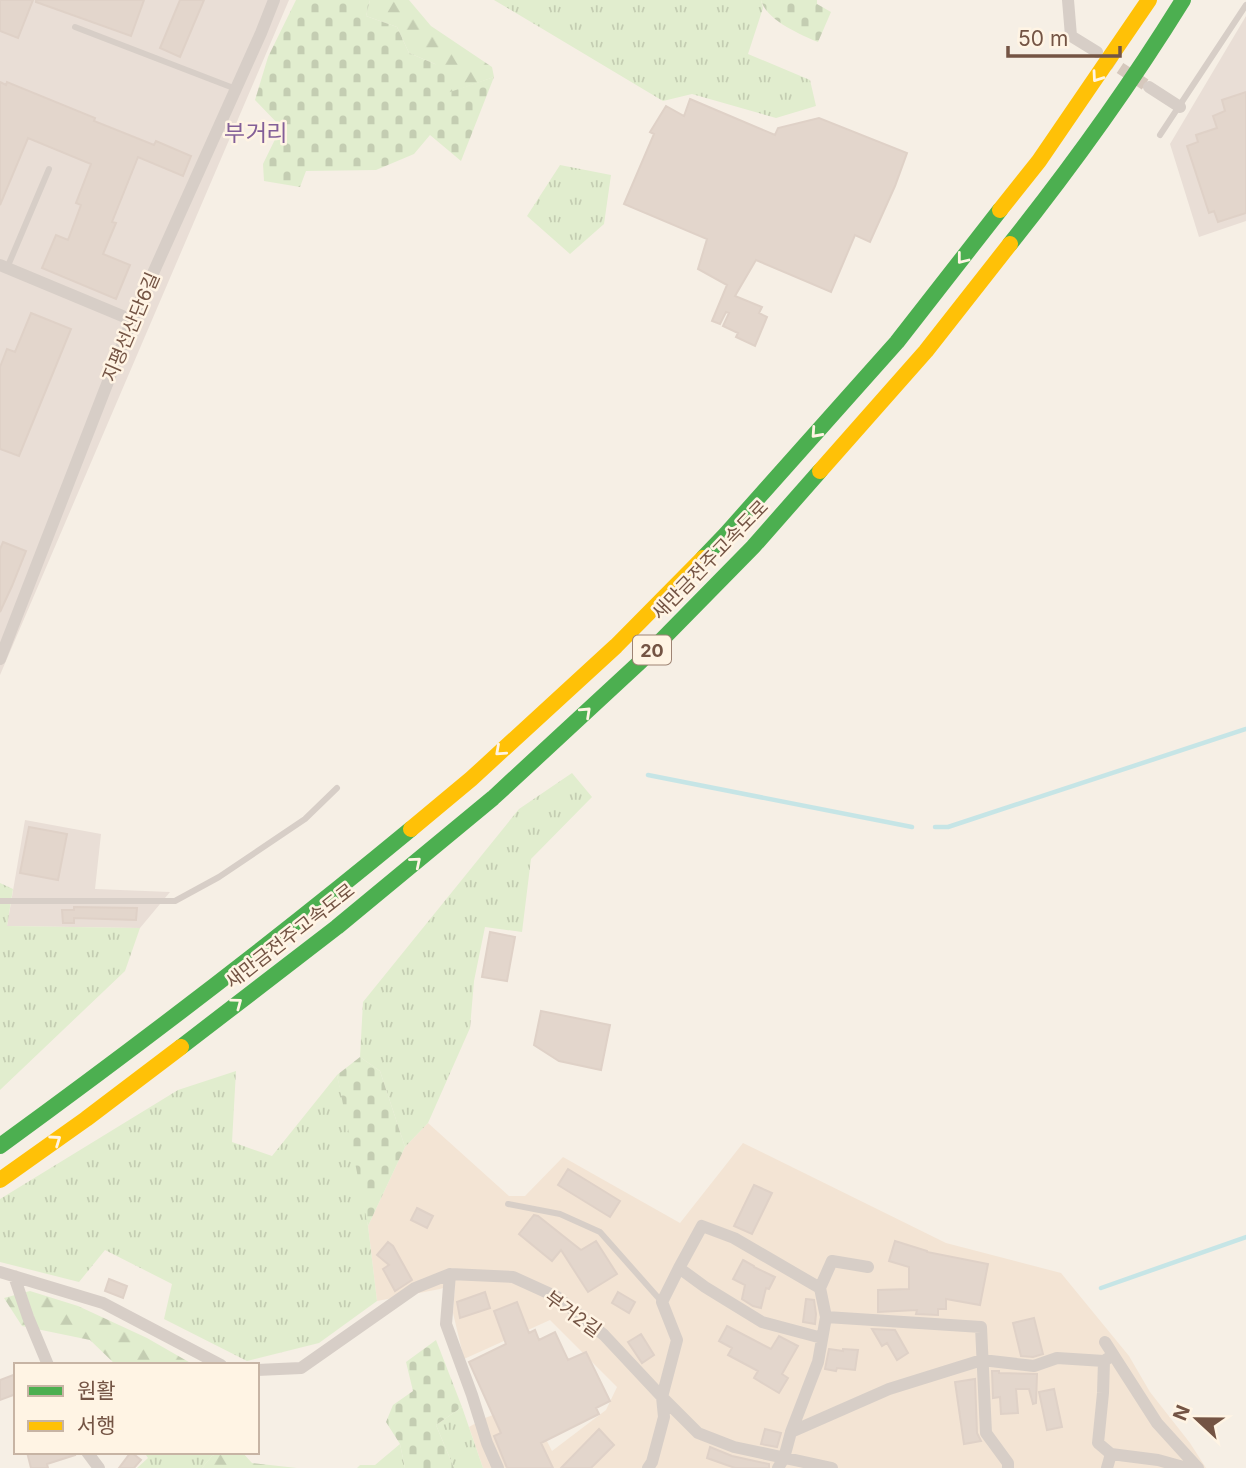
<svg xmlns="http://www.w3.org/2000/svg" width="1246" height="1468" font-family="Inter,'Noto Sans KR',sans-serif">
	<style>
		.residential { fill: #f3e4d4 }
		.industrial { fill: #e9ded6 }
		.grass { fill: url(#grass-tufts) }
		.forest { fill: url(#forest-firs) }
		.cemetery { fill: url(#cemetery-stones) }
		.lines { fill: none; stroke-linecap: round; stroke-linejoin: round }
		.stream { stroke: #c6e5e6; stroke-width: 4.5 }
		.building { fill: #e3d6cc; stroke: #dfd1c7; stroke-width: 2 }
		.street-tunnel { stroke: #d6c8bd; stroke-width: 12; stroke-dasharray: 12 6; stroke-linecap: butt }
		.lane { stroke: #d7cec7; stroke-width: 6 }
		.street { stroke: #d7cec7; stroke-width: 12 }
		.fast { stroke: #4caf50; stroke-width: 16 }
		.slow { stroke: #ffc107; stroke-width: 16 }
		.oneway { stroke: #fff4e4 }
		.labels { text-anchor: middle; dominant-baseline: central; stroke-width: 5; stroke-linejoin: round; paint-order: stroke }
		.shield { fill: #fff4e4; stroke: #9e8474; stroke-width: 2 }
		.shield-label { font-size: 18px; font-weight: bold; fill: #745444 }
		.street-label { font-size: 19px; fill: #745444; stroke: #fff4e4 }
		.quarter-label { font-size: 23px; fill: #835f98; stroke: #fff4e4 }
	</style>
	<defs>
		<pattern id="grass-tufts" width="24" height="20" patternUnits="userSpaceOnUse" patternTransform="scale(1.75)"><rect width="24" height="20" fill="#e1edce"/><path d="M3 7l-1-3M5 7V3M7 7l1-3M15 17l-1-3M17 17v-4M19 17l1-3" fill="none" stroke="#c4cdb2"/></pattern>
		<pattern id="forest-firs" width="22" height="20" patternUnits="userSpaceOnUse" patternTransform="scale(1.75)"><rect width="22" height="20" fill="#e1edce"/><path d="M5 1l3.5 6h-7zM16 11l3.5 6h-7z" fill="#c4cdb2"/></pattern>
		<pattern id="cemetery-stones" width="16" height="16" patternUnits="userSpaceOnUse" patternTransform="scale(1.75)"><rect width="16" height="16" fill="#e1edce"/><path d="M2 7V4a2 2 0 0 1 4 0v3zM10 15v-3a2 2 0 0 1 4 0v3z" fill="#c4cdb2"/></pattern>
	</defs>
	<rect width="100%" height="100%" fill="#f6efe5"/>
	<path class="residential" d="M 428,1123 L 509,1196 L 525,1196 L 563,1157 L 680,1223 L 743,1143 L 946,1243 L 1061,1273 L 1129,1356 L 1150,1392 L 1190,1443 L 1206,1468 L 483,1468 L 469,1427 L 485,1418 L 527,1402 L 552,1451 L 606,1410 L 617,1387 L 550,1320 L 464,1359 L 453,1313 L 455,1284 L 440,1289 L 377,1301 L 368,1226 L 405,1147 Z"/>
	<path class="industrial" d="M 0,0 L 289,0 L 0,675 Z
		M 1246,16 L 1246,221 L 1199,237 L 1170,144 Z
		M 25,820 L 101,834 L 95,889 L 170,892 L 140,928 L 7,926 Z"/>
	<path class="grass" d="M 494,0 L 761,0 L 763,8 L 748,54 L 810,80 L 816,106 L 776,118 L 692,94 L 663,101 Z
		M 560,165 L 611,175 L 604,224 L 570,254 L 527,216 Z
		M 572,773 L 592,797 L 531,859 L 522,932 L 485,927 L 474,981 L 470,1028 L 428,1123 L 405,1147 L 380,1071 L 360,1057 L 363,1002 L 519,809 Z
		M 0,883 L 13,889 L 7,926 L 140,928 L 125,971 L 0,1090 Z
		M 236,1071 L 232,1142 L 272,1156 L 337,1075 L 355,1152 L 368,1226 L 377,1301 L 319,1343 L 247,1361 L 164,1319 L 172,1284 L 105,1250 L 79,1282 L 0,1262 L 0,1199 L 178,1090 Z
		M 462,1407 L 483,1468 L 454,1468 L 436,1425 Z
		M 400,1444 L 405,1468 L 357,1468 L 360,1465 L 375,1465 Z
		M 144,1452 L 222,1452 L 212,1456 L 202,1468 L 137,1468 L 148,1458 Z"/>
	<path class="forest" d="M 370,0 L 409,0 L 431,26 L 492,67 L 494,77 L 446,94 L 435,64 L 409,53 L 397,27 L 366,16 Z
		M 30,1291 L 78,1306 L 147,1338 L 194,1365 L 116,1365 L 90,1340 L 22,1326 L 4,1298 Z
		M 222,1452 L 242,1452 L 252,1463 L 297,1468 L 202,1468 L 212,1456 Z"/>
	<path class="cemetery" d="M 296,0 L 370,0 L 366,16 L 397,27 L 409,53 L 435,64 L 448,75 L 447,93 L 494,77 L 461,161 L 430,135 L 414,154 L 376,170 L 306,171 L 300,187 L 264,181 L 263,164 L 281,127 L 255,100 L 268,57 Z
		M 761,0 L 817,0 L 817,4 L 831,12 L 818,42 C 801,35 766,20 761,0 Z
		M 360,1057 L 380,1071 L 405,1147 L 368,1226 L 337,1075 Z
		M 436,1340 L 462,1407 L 436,1425 L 454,1468 L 405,1468 L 400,1444 L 386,1422 L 393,1405 L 413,1391 L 406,1362 Z"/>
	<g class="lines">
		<path class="stream" d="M 648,775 L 912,827
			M 935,827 L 948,827 L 1246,729
			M 1101,1288 L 1246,1237"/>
	</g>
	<path class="building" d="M 0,0 L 33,0 L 18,38 L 0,31 Z
		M 36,0 L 144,0 L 131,36 L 36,2 Z
		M 180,0 L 204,0 L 180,57 L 160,48 Z
		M 0,82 L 6,85 L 7,82 L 95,118 L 94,121 L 154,145 L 156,141 L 191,156 L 183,176 L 138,157 L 112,222 L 116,223 L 103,254 L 130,265 L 116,299 L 42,268 L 56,235 L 68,240 L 81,205 L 76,203 L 91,164 L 28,138 L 0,205 Z
		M 1246,92 L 1246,213 L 1218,222 L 1214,211 L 1209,213 L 1187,146 L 1198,142 L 1196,135 L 1217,128 L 1213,116 L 1225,111 L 1222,100 Z
		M 690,99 L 775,135 L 778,128 L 819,118 L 907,153 L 895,186 L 870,242 L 855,235 L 831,292 L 756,260 L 735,296 L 762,307 L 759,313 L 767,317 L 755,346 L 736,337 L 738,333 L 723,326 L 729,313 L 726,312 L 720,324 L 712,321 L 727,285 L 698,269 L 707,239 L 624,204 L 654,134 L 650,132 L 666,106 L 684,116 Z
		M 31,313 L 71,329 L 19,456 L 0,449 L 0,367 L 7,349 L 15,352 Z
		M 3,542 L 26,551 L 12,586 L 0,612 L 0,549 Z
		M 29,827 L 67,834 L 58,880 L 20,873 Z
		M 74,907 L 137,908 L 136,920 L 74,918 L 74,923 L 63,923 L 62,910 L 74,910 Z
		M 490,932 L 515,937 L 507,981 L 482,977 Z
		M 541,1011 L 610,1025 L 601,1070 L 559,1061 L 534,1045 Z
		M 568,1169 L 620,1201 L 610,1217 L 558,1185 Z
		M 754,1185 L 772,1193 L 752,1234 L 734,1226 Z
		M 417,1208 L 433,1216 L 427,1228 L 411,1220 Z
		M 534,1215 L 538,1216 L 581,1250 L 596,1241 L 617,1274 L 588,1292 L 561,1250 L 552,1261 L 519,1234 Z
		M 895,1241 L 927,1251 L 927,1252 L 988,1264 L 980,1305 L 946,1299 L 946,1309 L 938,1309 L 938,1315 L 916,1314 L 917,1310 L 878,1312 L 878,1290 L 909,1289 L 909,1267 L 889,1261 Z
		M 388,1242 L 393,1246 L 412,1280 L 395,1291 L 383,1269 L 389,1265 L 377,1255 Z
		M 743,1260 L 754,1266 L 754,1267 L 775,1277 L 769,1289 L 766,1288 L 761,1308 L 753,1306 L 742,1299 L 745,1285 L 733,1279 Z
		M 109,1279 L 127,1286 L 123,1298 L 105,1291 Z
		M 485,1292 L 490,1308 L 460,1318 L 457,1302 Z
		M 618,1292 L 635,1302 L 629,1313 L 612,1303 Z
		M 806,1299 L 814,1300 L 816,1314 L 815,1324 L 803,1322 Z
		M 517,1302 L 529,1333 L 535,1330 L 539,1340 L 555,1332 L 568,1360 L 586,1352 L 610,1401 L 596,1408 L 599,1414 L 541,1443 L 553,1468 L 507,1468 L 494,1436 L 501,1433 L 469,1362 L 506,1344 L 494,1311 Z
		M 1034,1318 L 1043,1354 L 1033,1357 L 1021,1356 L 1013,1323 Z
		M 727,1326 L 771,1349 L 779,1336 L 798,1346 L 782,1374 L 788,1378 L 779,1393 L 754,1378 L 758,1371 L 728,1355 L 732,1348 L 719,1341 Z
		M 872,1329 L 895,1330 L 908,1353 L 897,1360 L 887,1343 L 882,1346 Z
		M 641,1334 L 654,1355 L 642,1363 L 628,1342 Z
		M 829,1349 L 843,1351 L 843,1349 L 858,1350 L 855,1370 L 837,1368 L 836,1371 L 825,1369 Z
		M 992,1371 L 999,1371 L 999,1373 L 1037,1374 L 1036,1403 L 1033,1404 L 1029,1389 L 1016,1389 L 1018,1413 L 1001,1414 L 1000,1397 L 993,1398 Z
		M 16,1374 L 16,1394 L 0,1400 L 0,1380 Z
		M 975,1379 L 977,1433 L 981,1441 L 964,1444 L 955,1382 Z
		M 1054,1389 L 1062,1427 L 1047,1430 L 1039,1392 Z
		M 599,1429 L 614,1445 L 591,1468 L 561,1468 Z
		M 765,1429 L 781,1433 L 777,1447 L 761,1444 Z
		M 710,1447 L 732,1456 L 769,1464 L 769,1468 L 735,1468 L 707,1458 Z
		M 27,1452 L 74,1452 L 75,1455 L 47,1464 L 48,1468 L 31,1468 Z
		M 131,1452 L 141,1460 L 134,1468 L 119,1468 Z"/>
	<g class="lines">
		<path class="street-tunnel" d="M 1105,58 L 1149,87"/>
		<path class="lane" d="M 75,27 L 236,89
			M 1160,135 L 1246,5
			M 7,268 L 49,169
			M 0,901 L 175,901 L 219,877 L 305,819 L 337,788
			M 508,1204 L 560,1214 L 600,1232 L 662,1302"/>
		<path class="street" d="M 1068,0 L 1071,36 L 1097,52
			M 1149,87 L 1180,107
			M 0,265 L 132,320
			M 0,659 L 132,320 L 261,33 L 274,0
			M 679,1268 L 705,1287 L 762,1322 L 822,1338
			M 0,1272 L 103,1303 L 221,1365
			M 450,1274 L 446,1324 L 472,1395 L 487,1443 L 498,1468
			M 14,1276 L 28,1317 L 48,1365
			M 826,1317 L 981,1327 L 986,1433 L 1008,1463 L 1008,1468
			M 1105,1342 L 1157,1423 L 1198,1468
			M 1104,1361 L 1103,1393 L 1098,1443 L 1111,1454 L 1158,1460 L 1187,1468
			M 257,1370 L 301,1368 L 415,1288 L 450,1274 L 513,1277 L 557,1297 L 604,1335 L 662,1397 L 698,1433 L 734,1447 L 832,1468
			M 791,1432 L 889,1389 L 982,1360 L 1034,1366 L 1057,1358 L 1104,1361 L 1113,1355
			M 87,1452 L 99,1468
			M 648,1468 L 652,1462 L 664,1417 L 662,1397 L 677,1340 L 662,1302 L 679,1268 L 702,1226 L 734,1238 L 820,1288
			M 778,1468 L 784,1458 L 791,1432 L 818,1362 L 826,1317 L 820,1288 L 832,1261 L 868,1267
			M 1107,1468 L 1111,1454"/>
		<path class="fast" d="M 1010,244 C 1072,166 1131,84 1183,0
			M 703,558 L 726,534 L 897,342 L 1000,210
			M 181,1047 L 337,927 L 493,798 L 640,662 L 753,547 L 820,471
			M 0,1146 C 140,1044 278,939 411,829"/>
		<path class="slow" d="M 1000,210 L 1039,161 L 1149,0
			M 820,471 L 926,351 L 1010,244
			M 411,829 L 471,779 L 616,646 L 703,558
			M 0,1180 L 86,1119 L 181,1047"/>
	</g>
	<defs><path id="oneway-chevron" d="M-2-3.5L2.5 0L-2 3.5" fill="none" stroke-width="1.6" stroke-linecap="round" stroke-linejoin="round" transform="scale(1.75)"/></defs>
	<g class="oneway">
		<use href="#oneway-chevron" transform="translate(1097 77) rotate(125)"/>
		<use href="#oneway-chevron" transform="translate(962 259) rotate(128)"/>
		<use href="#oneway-chevron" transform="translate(816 433) rotate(132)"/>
		<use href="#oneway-chevron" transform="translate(586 712) rotate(-43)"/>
		<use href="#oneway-chevron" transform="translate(500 751) rotate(138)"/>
		<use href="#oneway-chevron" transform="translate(416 862) rotate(-40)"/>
		<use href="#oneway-chevron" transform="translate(237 1003) rotate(-37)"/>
		<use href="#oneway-chevron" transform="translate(56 1140) rotate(-35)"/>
	</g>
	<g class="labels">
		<rect class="shield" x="633" y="635.5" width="38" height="29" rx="5"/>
		<g class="shield-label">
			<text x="652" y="650">20</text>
		</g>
		<g class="street-label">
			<text transform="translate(131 327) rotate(-67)">지평선산단6길</text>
			<text transform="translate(710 560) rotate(-46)">새만금전주고속도로</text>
			<text transform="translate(290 936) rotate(-38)">새만금전주고속도로</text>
			<text transform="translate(573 1314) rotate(36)">부거2길</text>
		</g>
		<g class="quarter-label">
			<text x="256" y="133">부거리</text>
		</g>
	</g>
	<rect x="14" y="1363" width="245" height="91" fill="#fff4e4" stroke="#c7b4a4" stroke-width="2"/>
	<rect x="28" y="1386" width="35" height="10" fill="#4caf50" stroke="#c7b4a4" stroke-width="2"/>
	<text x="77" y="1398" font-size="21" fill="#745444">원활</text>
	<rect x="28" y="1421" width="35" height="10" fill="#ffc107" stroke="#c7b4a4" stroke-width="2"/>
	<text x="77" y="1433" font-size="21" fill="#745444">서행</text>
	<g transform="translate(1197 1419) rotate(292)" stroke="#fff4e4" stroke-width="5" paint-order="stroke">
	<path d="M0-5L12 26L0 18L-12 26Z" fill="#745444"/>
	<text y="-10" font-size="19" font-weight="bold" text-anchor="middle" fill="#745444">N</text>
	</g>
	<path d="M1008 46v10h112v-10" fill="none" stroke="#745444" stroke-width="3.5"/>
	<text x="1018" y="46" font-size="21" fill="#745444" stroke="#fff4e4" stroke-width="5" paint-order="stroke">50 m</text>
</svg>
